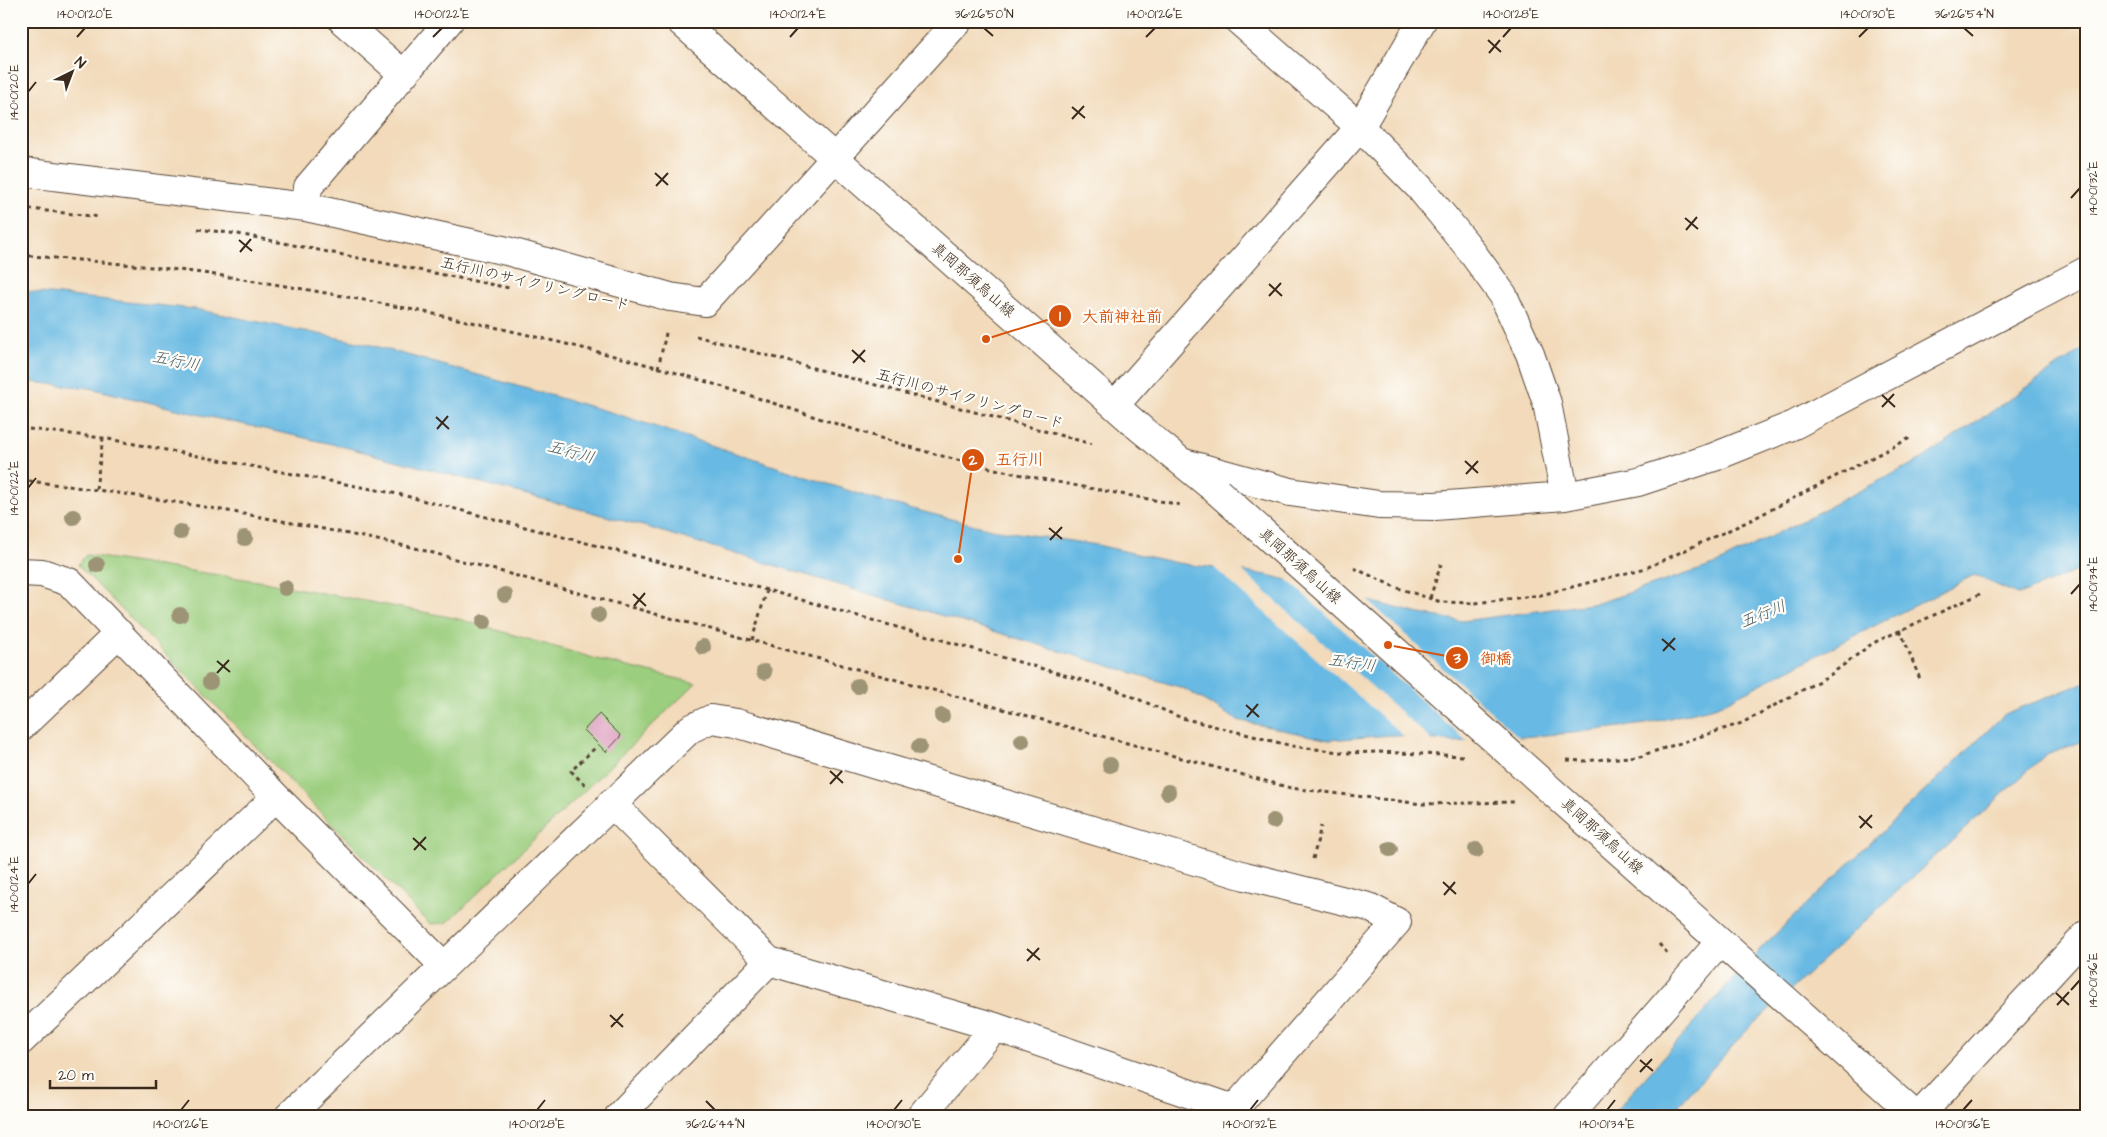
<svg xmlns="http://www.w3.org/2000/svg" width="2107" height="1137" font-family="'Architects Daughter','Klee One',sans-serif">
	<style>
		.green { fill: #9bce7e; stroke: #6b7c4e }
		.water { fill: #67b9e3; stroke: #517280 }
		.pier { fill: #f2daba }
		.building { fill: #de9dc1 }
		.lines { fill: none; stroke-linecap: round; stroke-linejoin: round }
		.minor-casing { stroke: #564435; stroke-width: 30 }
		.major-casing { stroke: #564435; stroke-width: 30 }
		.path { stroke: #564435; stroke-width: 3; stroke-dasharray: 4 4; stroke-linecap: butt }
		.minor { stroke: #fff; stroke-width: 28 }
		.major { stroke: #fff; stroke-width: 28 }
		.major-bridge-casing { stroke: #564435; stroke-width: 30; stroke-linecap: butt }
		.major-bridge { stroke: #fff; stroke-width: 28 }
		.tree { fill: #9d9474 }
		.ticks { fill: none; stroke: #3b2a1e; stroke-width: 2 }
		.labels { text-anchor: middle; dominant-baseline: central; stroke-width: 4.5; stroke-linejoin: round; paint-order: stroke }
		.street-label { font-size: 15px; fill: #3b2a1e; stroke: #fdfcf7 }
		.water-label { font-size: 16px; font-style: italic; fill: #4a5c63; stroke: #fdfcf7 }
		.leader { fill: none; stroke: #d7540e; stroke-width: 2 }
		.callout-dot { fill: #d7540e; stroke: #fdfcf7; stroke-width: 2 }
		.mark-label { font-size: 15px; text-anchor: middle; font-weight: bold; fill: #fff }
		.callout-label { font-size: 16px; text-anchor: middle; font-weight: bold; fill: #d7540e; stroke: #fdfcf7; stroke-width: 4.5; stroke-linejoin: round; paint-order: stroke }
		.neatline { fill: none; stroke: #3b2a1e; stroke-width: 2 }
		.ticks-label { font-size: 12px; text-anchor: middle; fill: #3b2a1e }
	</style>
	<rect width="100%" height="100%" fill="#fdfcf7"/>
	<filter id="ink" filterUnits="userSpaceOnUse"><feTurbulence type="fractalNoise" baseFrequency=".02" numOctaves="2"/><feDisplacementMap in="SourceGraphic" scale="10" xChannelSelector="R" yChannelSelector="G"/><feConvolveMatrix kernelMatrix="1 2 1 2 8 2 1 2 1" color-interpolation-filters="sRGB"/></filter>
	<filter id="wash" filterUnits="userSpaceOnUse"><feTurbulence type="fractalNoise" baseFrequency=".0096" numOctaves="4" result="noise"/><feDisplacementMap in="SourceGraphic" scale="20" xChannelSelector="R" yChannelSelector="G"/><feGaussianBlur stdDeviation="1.12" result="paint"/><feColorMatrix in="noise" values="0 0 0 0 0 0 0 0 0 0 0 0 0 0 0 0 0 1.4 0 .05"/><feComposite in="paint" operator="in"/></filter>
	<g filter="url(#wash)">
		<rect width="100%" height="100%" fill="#f2daba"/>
		<path class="green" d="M 86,555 L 264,582 L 455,618 L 607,662 L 696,683 L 447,923 L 430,924 L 78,565 Z"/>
		<path class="water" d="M 21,291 L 195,309 L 368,344 L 617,414 L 877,500 L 991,529 L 1097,545 L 1177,563 L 1267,575 L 1420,614 L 1462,621 L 1598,603 L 1717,564 L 1922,459 L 2086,347 L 2086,567 L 2019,595 L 1974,575 L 1718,706 L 1645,724 L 1572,733 L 1455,742 L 1392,735 L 1329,740 L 1237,720 L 1183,688 L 643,526 L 501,488 L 341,446 L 201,415 L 90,388 L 21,381 Z
			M 2086,682 L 2086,740 L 2044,756 L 1749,1028 L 1669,1116 L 1611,1116 L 1760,949 L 2005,714 Z"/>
		<path class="pier" d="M 1211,565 L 1240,569 L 1434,742 L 1407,739 Z
			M 1283,576 L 1365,598 L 1521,739 L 1469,743 Z"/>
		<g id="blocks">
			<path class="building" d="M 599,714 L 621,736 L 606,752 L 584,730 Z"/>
		</g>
	</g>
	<g filter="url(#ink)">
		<use href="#blocks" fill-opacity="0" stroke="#564435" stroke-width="1"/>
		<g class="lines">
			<defs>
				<path id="minor" d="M 343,21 L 403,74
					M 1239,21 L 1360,127 L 1420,188 L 1466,244 L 1503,295 L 1530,354 L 1547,403 L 1565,496
					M 21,172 L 306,207 L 507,251 L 670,297 L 705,302 L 958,21
					M 306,207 L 308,187 L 449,21
					M 1115,405 L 1360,127 L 1422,21
					M 1184,463 L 1290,492 L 1379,505 L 1435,506 L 1565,496 L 1638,482 L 1714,457 L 1794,425 L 2086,271
					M 21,572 L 42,573 L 69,582 L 276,797 L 443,965
					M 21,727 L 119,633
					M 611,803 L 769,961 L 995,1027 L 1234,1109 L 1241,1116
					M 21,1041 L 276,797
					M 289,1116 L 690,729 L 711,719 L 736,723 L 1245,876 L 1369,907 L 1397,922 L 1228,1116
					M 619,1116 L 769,961
					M 921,1116 L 995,1027
					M 1568,1116 L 1720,942
					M 1919,1116 L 2086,935"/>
				<path id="major" d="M 680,21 L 1141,429 L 1218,492
					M 1546,786 L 1916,1116"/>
			</defs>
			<use href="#minor" class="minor-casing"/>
			<use href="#major" class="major-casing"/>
			<path class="path" d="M 21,208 L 100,217
				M 198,229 L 238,234 L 509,288
				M 21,255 C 89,261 156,266 223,276 C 369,298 514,329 656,367 C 746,392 834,425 924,451 C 1008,475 1096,489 1181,505
				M 696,336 L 1092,444
				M 658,368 L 667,329
				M 21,428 L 103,438 L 398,494 L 767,590 L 1117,690 L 1182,718 L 1292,746 L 1347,753 L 1379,752 L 1464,756
				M 21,480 C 154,496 285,520 415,548 L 1291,788 L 1422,804 L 1515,802
				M 96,489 L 103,438
				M 1354,568 L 1395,587 L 1441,602 L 1475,603 L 1541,595 L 1646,568 L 1749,521 L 1910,438
				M 1430,598 L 1442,561
				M 1900,630 L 1920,679
				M 752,640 L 767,590
				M 1567,760 L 1584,761 L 1640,756 L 1742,723 L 1830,675 L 1873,643 L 1980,594
				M 585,785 L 571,771 L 595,748
				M 1313,859 L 1321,826
				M 1659,944 L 1667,953"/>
			<use href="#minor" class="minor"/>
			<use href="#major" class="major"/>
			<defs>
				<path id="major-bridge" d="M 1218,492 L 1546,786"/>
			</defs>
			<use href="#major-bridge" class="major-bridge-casing"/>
			<use href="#major-bridge" class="major-bridge"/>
		</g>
		<g class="tree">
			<circle cx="73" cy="517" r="8"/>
			<circle cx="180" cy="532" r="8"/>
			<circle cx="245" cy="538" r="8"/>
			<circle cx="97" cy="565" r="8"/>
			<circle cx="285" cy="588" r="8"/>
			<circle cx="505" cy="595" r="8"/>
			<circle cx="180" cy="615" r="8"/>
			<circle cx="598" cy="615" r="8"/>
			<circle cx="484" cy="622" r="8"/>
			<circle cx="703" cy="647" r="8"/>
			<circle cx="764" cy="672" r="8"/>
			<circle cx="210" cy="682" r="8"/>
			<circle cx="858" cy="686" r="8"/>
			<circle cx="942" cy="716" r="8"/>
			<circle cx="1022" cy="741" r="8"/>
			<circle cx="919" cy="747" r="8"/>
			<circle cx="1110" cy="765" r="8"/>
			<circle cx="1168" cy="792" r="8"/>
			<circle cx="1273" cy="821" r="8"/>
			<circle cx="1390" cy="849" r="8"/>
			<circle cx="1476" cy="850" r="8"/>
		</g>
	</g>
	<path class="ticks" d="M 984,28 L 993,36M 1964,28 L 1973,36M 77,37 L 85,28M 433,37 L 442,28M 790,37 L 798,28M 1146,37 L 1155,28M 1503,37 L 1511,28M 1859,37 L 1868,28M 1488,40 L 1501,52M 1489,53 L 1500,40M 28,92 L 36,82M 1072,107 L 1085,118M 1072,119 L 1084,106M 655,173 L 668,185M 656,186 L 668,173M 2071,198 L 2080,188M 1685,218 L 1698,229M 1686,230 L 1697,217M 239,240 L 252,251M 240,252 L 251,239M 1269,284 L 1282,296M 1269,296 L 1281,283M 852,350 L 865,362M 853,363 L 865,350M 1882,395 L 1895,407M 1882,407 L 1894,394M 436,417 L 449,429M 437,429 L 448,416M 1465,461 L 1478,473M 1466,474 L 1478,461M 28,488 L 36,478M 1049,528 L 1062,539M 1050,540 L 1062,527M 633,594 L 646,606M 2071,594 L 2080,584M 634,606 L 645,593M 1662,639 L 1675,650M 1663,651 L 1675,638M 217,661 L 230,672M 217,673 L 229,660M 1246,705 L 1259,717M 1247,717 L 1258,704M 830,771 L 843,783M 830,784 L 842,771M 1859,816 L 1872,828M 1860,828 L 1872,815M 413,838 L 426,850M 414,850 L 426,837M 1443,882 L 1456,894M 28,884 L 36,874M 1444,895 L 1455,882M 1027,949 L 1040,960M 1027,961 L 1039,948M 2071,990 L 2080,980M 2056,993 L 2069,1005M 2057,1005 L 2069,992M 610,1015 L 623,1027M 611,1027 L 623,1014M 1640,1060 L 1653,1071M 1640,1072 L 1652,1059M 706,1101 L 715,1110M 181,1110 L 189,1100M 537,1110 L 545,1100M 894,1110 L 902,1100M 1250,1110 L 1258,1100M 1607,1110 L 1615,1100M 1963,1110 L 1972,1100"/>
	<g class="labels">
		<g class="street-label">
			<text transform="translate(973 280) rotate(41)">真岡那須烏山線</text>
			<text transform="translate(535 284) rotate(13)">五行川のサイクリングロード</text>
			<text transform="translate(970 399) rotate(15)">五行川のサイクリングロード</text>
			<text transform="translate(1300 566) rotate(42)">真岡那須烏山線</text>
			<text transform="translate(1602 836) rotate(42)">真岡那須烏山線</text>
		</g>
		<g class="water-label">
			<text transform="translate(176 361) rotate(11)">五行川</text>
			<text transform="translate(571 452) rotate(15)">五行川</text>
			<text transform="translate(1763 614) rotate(-22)">五行川</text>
			<text transform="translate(1352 663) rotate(8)">五行川</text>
		</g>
	</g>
	<path class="leader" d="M986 339L1060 316M958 559L973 460M1388 645L1457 658"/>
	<g class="callout-dot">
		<circle cx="986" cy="339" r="5"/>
		<circle cx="958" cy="559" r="5"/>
		<circle cx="1388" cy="645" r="5"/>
		<circle cx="1060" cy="316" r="12"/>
		<circle cx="973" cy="460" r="12"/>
		<circle cx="1457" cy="658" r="12"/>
	</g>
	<g class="mark-label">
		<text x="1060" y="321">1</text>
		<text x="973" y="465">2</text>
		<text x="1457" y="663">3</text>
	</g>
	<g class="callout-label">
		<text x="1122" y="322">大前神社前</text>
		<text x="1020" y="465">五行川</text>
		<text x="1496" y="664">御橋</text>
	</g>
	<rect width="2107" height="1137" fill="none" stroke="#fdfcf7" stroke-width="55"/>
	<g transform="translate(72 72) rotate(42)" stroke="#fdfcf7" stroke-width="4" paint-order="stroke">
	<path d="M0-4L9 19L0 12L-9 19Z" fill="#3b2a1e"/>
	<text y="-8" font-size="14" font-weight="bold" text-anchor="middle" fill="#3b2a1e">N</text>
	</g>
	<path d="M50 1080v8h106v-8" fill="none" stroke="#3b2a1e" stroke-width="2.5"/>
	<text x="58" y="1080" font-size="15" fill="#3b2a1e" stroke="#fdfcf7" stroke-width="4" paint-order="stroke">20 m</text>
	<rect x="28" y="28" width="2052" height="1082" class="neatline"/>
	<g class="ticks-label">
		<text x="85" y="18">140°01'20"E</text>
		<text x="442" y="18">140°01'22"E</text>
		<text x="798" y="18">140°01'24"E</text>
		<text x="984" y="18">36°26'50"N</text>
		<text x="1155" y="18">140°01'26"E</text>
		<text x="1511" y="18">140°01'28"E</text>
		<text x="1868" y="18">140°01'30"E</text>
		<text x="1964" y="18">36°26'54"N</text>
		<text transform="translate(14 92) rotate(-90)" y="4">140°01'20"E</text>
		<text transform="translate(2093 188) rotate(-90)" y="4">140°01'32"E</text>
		<text transform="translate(14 488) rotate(-90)" y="4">140°01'22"E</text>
		<text transform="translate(2093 584) rotate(-90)" y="4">140°01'34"E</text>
		<text transform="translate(14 884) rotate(-90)" y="4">140°01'24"E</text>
		<text transform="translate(2093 980) rotate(-90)" y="4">140°01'36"E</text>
		<text x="181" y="1128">140°01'26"E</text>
		<text x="537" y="1128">140°01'28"E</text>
		<text x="715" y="1128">36°26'44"N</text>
		<text x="894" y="1128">140°01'30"E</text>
		<text x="1250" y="1128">140°01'32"E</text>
		<text x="1607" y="1128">140°01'34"E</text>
		<text x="1963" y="1128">140°01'36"E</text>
	</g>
</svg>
